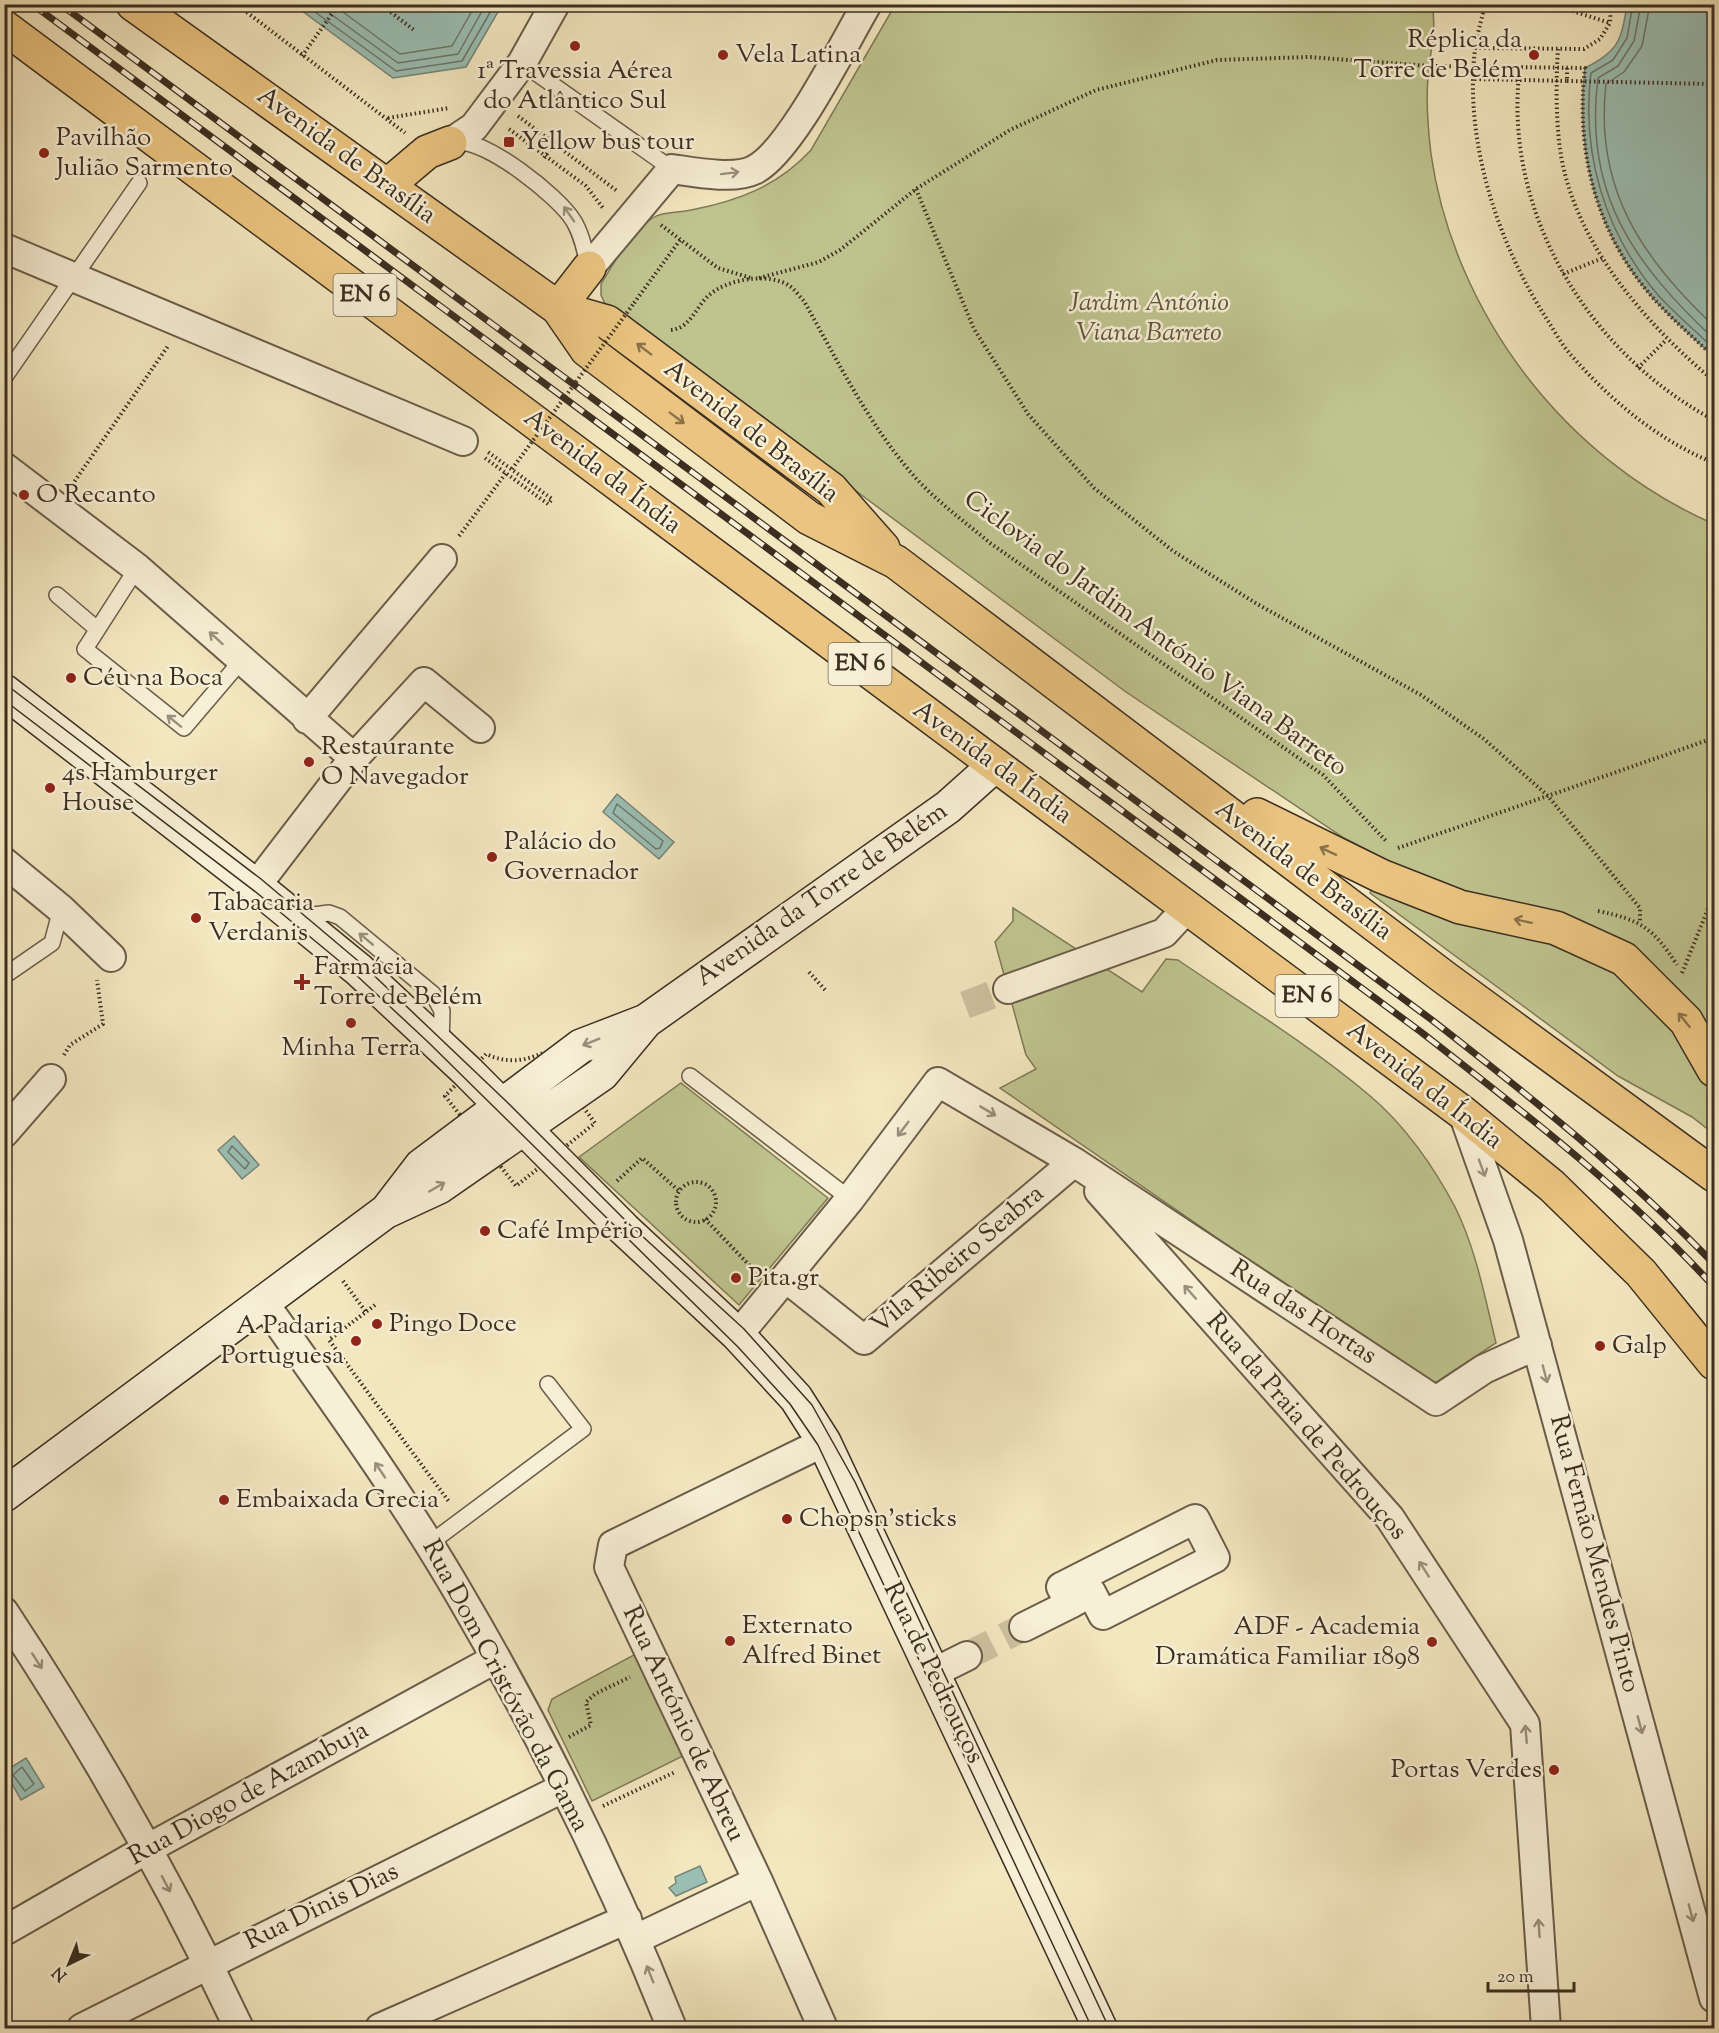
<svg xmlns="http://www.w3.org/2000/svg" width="1719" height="2033" font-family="'Sorts Mill Goudy',serif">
  <rect width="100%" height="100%" fill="#f3e7c0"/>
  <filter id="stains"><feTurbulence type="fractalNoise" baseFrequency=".00333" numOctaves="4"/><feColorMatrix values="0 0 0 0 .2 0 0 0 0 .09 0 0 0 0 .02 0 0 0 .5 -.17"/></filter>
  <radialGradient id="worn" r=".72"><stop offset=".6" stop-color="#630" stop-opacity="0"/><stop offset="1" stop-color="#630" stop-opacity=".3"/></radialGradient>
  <!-- green -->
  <path fill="#bfc48f" stroke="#7e7a58" stroke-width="1.5" d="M 895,5 L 1432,5 C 1437,29 1430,52 1428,77 C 1426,101 1428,129 1431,154 C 1454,314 1566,460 1714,524 L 1714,1134 L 1692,1117 L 1618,1076 L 1370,893 L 1383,858 L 1344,838 L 1126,692 L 605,304 L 601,295 L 601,284 C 614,263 630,233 651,219 C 662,211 678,213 691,210 C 738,201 778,186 811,150 Z
    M 1013,908 L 1142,992 L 1166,959 L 1178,960 C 1242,1004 1310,1045 1369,1095 C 1404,1124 1434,1167 1455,1207 C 1476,1249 1485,1298 1496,1343 L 1435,1383 L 1418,1377 L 1000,1088 L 1036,1069 L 1026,1055 L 995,942 L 1013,921 Z
    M 681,1083 L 828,1198 L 739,1305 L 579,1157 Z
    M 643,1650 L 687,1754 L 592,1801 L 548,1710 L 552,1699 Z"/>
  <!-- water -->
  <path fill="#9bbfb4" stroke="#758579" stroke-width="1.5" d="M 294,5 L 502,5 L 466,67 L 393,78 Z
    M 1627,5 L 1714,5 L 1714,357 C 1694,338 1673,320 1654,299 C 1597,235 1575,153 1585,68 C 1619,51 1621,41 1627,5 Z
    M 617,794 L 674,842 L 659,859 L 603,812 Z
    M 234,1136 L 259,1165 L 242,1179 L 218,1150 Z
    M 26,1758 L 44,1787 L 21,1800 L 5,1771 Z
    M 700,1866 L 707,1882 L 676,1896 L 669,1888 L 676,1883 L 675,1877 Z"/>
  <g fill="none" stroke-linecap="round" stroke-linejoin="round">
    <!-- shore -->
    <path stroke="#6c776a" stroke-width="1.5" d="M 304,4 L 396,71 L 462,61 L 495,4
      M 317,4 L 398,63 L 458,54 L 486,4
      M 332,4 L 400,54 L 452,46 L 476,4
      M 1633,4 L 1627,38 L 1613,60 L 1591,73 C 1581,154 1605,233 1658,295 C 1675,314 1696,331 1714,349
      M 1641,4 L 1634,41 L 1618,66 L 1598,78 C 1583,194 1634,264 1714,339
      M 1650,4 L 1642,46 L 1624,72 L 1606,84 C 1594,188 1642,259 1714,326
      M 617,804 L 663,841 L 660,848 L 656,849 L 613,813 Z
      M 232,1146 L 249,1163 L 245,1169 L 228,1152 Z
      M 22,1767 L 34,1784 L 25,1791 L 13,1775 Z"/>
    <!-- street-tunnel -->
    <path stroke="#cec2a0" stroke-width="28" stroke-dasharray="28 14" stroke-linecap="butt" d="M 965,1005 L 1008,989
      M 967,1656 L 1024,1627"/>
    <!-- lane casing -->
    <g stroke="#6a5d49" stroke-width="18">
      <path id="lane" d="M 522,63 L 672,169
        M 457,142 C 486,139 558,196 573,220 C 582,234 585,252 589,268
        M 4,378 L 139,183
        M 137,568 L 85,649 L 184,728 L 241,661
        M 57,595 L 97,629
        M 298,917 L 329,913 L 340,917 L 433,994 L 442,1011 L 441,1044
        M 4,976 L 52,943 L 61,909
        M 690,1076 L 850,1199
        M 429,1544 L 583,1429 L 548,1384"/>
    </g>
    <!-- street casing -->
    <g stroke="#6a5d49" stroke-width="32">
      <path id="street" d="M 450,143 L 474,127 L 522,63 L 555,4
        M 4,248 L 463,441
        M 589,268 L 672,169 C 693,172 734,180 754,170 C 790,153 844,43 867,4
        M 4,467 L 137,568 L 354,758
        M 307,719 L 442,559
        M 4,862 L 61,909 L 111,957
        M 256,886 L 354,758 L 424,682 L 480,728
        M 1008,989 L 1164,933 L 1187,908
        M 1463,1113 L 1508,1240 L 1714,1998
        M 4,1133 L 51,1079
        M 1099,1191 L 1390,1518 L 1525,1724 L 1546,2028
        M 786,1278 L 864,1340 L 1074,1162
        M 264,1303 C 332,1399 402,1495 461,1597 C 542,1735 613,1880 672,2028
        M 738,1335 L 850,1199 L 938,1082 L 1074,1162 L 1436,1401 L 1484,1369 L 1537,1345
        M 4,1612 C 92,1745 171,1884 239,2028
        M 1024,1627 L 1070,1604 L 1061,1587 L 1195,1519 L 1215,1558 L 1103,1615 L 1091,1592 L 1070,1604
        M 933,1673 L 967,1656
        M 4,1931 L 147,1849 L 495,1659
        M 636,1939 L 758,1881
        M 82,2028 L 563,1788
        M 380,2028 L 627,1919
        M 823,2028 L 758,1881 L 609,1567 L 613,1545 L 824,1442"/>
    </g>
    <!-- secondary casing -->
    <g stroke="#3c2f21" stroke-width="36">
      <path id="secondary" d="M 4,691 L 256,886 L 359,970 L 468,1072 L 624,1229 L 738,1335 L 796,1398 L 824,1442 L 1100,2028
        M 388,1209 L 421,1166 L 581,1046 L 646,1021 L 948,807 L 995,765
        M 4,1495 L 385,1212 L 439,1187 L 602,1074 L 646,1021"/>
    </g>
    <!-- primary casing -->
    <g stroke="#3c2f21" stroke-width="36">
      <path id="primary" d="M 133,4 L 558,308 L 587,350 L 809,518 L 896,562 L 1445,978 L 1714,1175
        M 4,27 L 1463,1113 L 1552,1186 L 1641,1273 L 1714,1363
        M 388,185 L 427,152 L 450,143
        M 558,308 L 607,322 L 831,489 L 883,548
        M 558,308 L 589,268
        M 1257,815 L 1381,876 L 1460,907 L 1556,928 L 1624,959 L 1686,1021 L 1714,1070"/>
    </g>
    <!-- path -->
    <path stroke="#3c2f21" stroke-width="4" stroke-dasharray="1.5 3" stroke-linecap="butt" d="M 236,4 L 405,133
      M 380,4 L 414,30
      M 1485,4 C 1482,19 1477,34 1475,49 C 1464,142 1498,244 1548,321 C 1555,332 1562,345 1571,355 C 1611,401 1658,440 1714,463
      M 1551,4 L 1610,23
      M 1475,48 L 1584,49 L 1600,39 L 1610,23 L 1611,4
      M 1558,49 C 1556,79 1556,111 1559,141 C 1569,237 1643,322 1714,381
      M 302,56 L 339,4
      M 1520,66 C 1501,211 1589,354 1714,420
      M 1475,79 L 1567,81 L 1567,67
      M 4,81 L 11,70
      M 518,116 L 617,191
      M 388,118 L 449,108
      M 509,129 L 586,186 L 603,208
      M 544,158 L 554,144
      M 916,189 L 974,329 L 1028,414 L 1094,488 L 1173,551 L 1257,604 L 1421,695 L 1484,739 L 1548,796 L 1640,908 L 1640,922
      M 661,225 L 718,268 L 751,278
      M 1563,274 L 1603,258
      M 759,278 L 819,262 L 840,250 L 916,189 L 1010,130 L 1096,90 L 1217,60 L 1309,57 L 1429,66 L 1585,68 C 1575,153 1597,235 1654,299 C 1673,320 1694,338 1714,357
      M 634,303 L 680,240
      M 671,330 C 690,328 695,309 707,297 C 725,279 770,271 791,287 C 796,291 800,297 804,301 C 837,360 869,425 914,476 C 936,501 964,521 990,543 L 1323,775 L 1387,842
      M 1638,368 L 1666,340
      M 485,458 L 548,504 L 552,499 L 488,452
      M 72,485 L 168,346
      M 459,536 L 506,473
      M 1398,848 L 1714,738
      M 1598,911 C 1641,920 1653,928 1677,965
      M 809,972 L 827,992
      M 1682,973 L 1714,894
      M 543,1053 L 595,1123 L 516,1186 L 445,1096 L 486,1054 C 506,1063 522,1062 543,1053 Z
      M 64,1055 L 70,1045 L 103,1024 L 97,980
      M 617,1181 L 642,1158 L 679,1191
      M676 1202a20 20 0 1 1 40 0a20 20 0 1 1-40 0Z
      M 705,1219 L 754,1270
      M 343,1281 L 366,1312
      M 375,1305 L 329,1340 L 450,1503
      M 569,1737 L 591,1725 L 586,1702 L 595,1694 L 630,1677
      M 603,1806 L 675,1772"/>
    <!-- lane -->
    <use href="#lane" stroke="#f7efd6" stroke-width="15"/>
    <!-- street -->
    <use href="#street" stroke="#f7efd6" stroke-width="28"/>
    <!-- secondary -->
    <use href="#secondary" stroke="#f7efd6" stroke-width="33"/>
    <!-- primary -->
    <use href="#primary" stroke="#eac480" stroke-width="33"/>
    <!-- tram -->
    <path stroke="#3c2f21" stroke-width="1.5" d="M 4,683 L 261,879 L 363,965 L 507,1102 L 629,1224 L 744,1329 L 812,1405 L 855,1482 L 1109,2028
      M 4,700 L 257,893 L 355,974 L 428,1042 L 738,1347 L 790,1404 L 818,1445 L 1092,2028"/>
    <!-- rail casing -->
    <g stroke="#3c2f21" stroke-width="7">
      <path id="rail" d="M 32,4 L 1421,1032 C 1523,1112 1627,1191 1714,1287
        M 60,4 L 1432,1020 C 1532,1098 1626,1173 1714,1264"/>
    </g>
    <!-- rail -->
    <use href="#rail" stroke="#f7efd6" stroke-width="4.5" stroke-dasharray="14" stroke-linecap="butt"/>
    <!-- path-bridge -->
    <path stroke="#3c2f21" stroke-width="4" stroke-dasharray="1.5 3" stroke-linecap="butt" d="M 1567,81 L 1714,84
      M 512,469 L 634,303"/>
  </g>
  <!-- one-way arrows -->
  <defs><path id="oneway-shaft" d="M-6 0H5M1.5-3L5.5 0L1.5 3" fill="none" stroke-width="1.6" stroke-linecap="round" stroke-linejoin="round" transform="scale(1.5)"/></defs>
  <g stroke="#9a8f7c">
    <use href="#oneway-shaft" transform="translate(730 173) rotate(-7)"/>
    <use href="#oneway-shaft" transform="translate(569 214) rotate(-125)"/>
    <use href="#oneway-shaft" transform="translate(216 638) rotate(-138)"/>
    <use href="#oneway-shaft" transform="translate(174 721) rotate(-141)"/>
    <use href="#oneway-shaft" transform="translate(366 939) rotate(-140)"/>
    <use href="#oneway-shaft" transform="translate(591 1042) rotate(158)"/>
    <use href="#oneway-shaft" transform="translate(988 1111) rotate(31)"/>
    <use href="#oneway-shaft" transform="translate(903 1129) rotate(127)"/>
    <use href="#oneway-shaft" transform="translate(1482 1168) rotate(70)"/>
    <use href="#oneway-shaft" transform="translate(437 1187) rotate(-30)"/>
    <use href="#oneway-shaft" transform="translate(1190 1292) rotate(-132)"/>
    <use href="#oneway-shaft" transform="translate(1545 1374) rotate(75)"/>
    <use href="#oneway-shaft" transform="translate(380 1470) rotate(-124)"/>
    <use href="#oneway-shaft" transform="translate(1424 1569) rotate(-123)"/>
    <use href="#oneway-shaft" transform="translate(37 1661) rotate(57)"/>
    <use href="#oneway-shaft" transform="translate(1640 1725) rotate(75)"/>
    <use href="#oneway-shaft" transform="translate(1526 1734) rotate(-95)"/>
    <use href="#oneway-shaft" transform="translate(166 1884) rotate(62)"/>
    <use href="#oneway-shaft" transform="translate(1691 1913) rotate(75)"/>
    <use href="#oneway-shaft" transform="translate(1539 1928) rotate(-94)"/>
    <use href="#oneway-shaft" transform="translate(650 1974) rotate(-112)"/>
  </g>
  <g stroke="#8a724c">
    <use href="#oneway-shaft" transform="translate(644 349) rotate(-143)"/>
    <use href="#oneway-shaft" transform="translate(677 418) rotate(37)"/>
    <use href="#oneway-shaft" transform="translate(1328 851) rotate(-155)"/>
    <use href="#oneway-shaft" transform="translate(1523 921) rotate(-168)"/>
    <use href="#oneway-shaft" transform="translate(1684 1020) rotate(-129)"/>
  </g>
  <!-- markers -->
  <g fill="#8f2418" stroke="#f7efd6" stroke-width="2">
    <circle cx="575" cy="46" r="6"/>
    <circle cx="723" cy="55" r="6"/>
    <circle cx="1534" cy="55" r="6"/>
    <rect x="503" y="136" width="12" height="12" rx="3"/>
    <circle cx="44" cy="153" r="6"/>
    <circle cx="24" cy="495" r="6"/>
    <circle cx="71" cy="678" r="6"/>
    <circle cx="309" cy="762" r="6"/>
    <circle cx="50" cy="788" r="6"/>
    <circle cx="492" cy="857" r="6"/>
    <circle cx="196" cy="918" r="6"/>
    <path d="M299 973h6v6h6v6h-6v6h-6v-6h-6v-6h6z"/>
    <circle cx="351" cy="1023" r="6"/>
    <circle cx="485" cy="1231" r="6"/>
    <circle cx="736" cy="1278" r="6"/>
    <circle cx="377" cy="1324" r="6"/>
    <circle cx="356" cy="1341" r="6"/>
    <circle cx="1600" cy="1346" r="6"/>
    <circle cx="224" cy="1500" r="6"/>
    <circle cx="787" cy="1519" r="6"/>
    <circle cx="730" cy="1641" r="6"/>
    <circle cx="1432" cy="1642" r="6"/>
    <circle cx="1554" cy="1770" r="6"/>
  </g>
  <g text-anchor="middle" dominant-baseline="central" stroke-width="5" stroke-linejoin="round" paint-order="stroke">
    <!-- shield labels -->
    <g fill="#f7efd6" stroke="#746957" stroke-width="1.5">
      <rect x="333.5" y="274" width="63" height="42" rx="4.5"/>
      <rect x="828.5" y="643" width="63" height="42" rx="4.5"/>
      <rect x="1275.5" y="975" width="63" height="42" rx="4.5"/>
    </g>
    <g font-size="24" font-weight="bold" fill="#3c2f21">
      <text x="365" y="295">EN 6</text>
      <text x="860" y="664">EN 6</text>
      <text x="1307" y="996">EN 6</text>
    </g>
    <!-- poi labels -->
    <g font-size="26" fill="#3c2f21" stroke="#f7efd6" text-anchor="start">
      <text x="1522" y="40" text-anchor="end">Réplica da<tspan x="1522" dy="30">Torre de Belém</tspan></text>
      <text x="735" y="55">Vela Latina</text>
      <text x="575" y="71" text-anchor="middle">1ª Travessia Aérea<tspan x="575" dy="30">do Atlântico Sul</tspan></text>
      <text x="56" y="138">Pavilhão<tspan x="56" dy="30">Julião Sarmento</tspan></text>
      <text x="521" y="142">Yellow bus tour</text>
      <text x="36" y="495">O Recanto</text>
      <text x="83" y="678">Céu na Boca</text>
      <text x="321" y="747">Restaurante<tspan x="321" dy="30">O Navegador</tspan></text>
      <text x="62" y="773">4s Hamburger<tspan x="62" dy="30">House</tspan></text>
      <text x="504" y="842">Palácio do<tspan x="504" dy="30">Governador</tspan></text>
      <text x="208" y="903">Tabacaria<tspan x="208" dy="30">Verdanis</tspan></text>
      <text x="314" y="967">Farmácia<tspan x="314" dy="30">Torre de Belém</tspan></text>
      <text x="351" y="1048" text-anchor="middle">Minha Terra</text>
      <text x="497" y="1231">Café Império</text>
      <text x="748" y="1278">Pita.gr</text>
      <text x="389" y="1324">Pingo Doce</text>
      <text x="344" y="1326" text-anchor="end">A Padaria<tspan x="344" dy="30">Portuguesa</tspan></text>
      <text x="1612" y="1346">Galp</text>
      <text x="236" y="1500">Embaixada Grecia</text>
      <text x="799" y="1519">Chopsn'sticks</text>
      <text x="742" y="1626">Externato<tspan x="742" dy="30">Alfred Binet</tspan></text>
      <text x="1420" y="1627" text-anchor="end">ADF - Academia<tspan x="1420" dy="30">Dramática Familiar 1898</tspan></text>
      <text x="1542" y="1770" text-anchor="end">Portas Verdes</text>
    </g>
    <!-- street labels -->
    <g font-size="26" fill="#3c2f21" stroke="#f7efd6">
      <text transform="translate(346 156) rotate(36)">Avenida de Brasília</text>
      <text transform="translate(751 432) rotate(38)">Avenida de Brasília</text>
      <text transform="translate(602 472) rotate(37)">Avenida da Índia</text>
      <text transform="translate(1155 634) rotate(36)">Ciclovia do Jardim António Viana Barreto</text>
      <text transform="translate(992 763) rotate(36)">Avenida da Índia</text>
      <text transform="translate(1303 871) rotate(37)">Avenida de Brasília</text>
      <text transform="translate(822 895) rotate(-35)">Avenida da Torre de Belém</text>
      <text transform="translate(1424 1086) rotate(38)">Avenida da Índia</text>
      <text transform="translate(958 1260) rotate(-40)">Vila Ribeiro Seabra</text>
      <text transform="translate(1303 1313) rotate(33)">Rua das Hortas</text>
      <text transform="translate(1306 1427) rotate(49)">Rua da Praia de Pedrouços</text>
      <text transform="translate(1594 1554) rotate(75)">Rua Fernão Mendes Pinto</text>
      <text transform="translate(933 1673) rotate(64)">Rua de Pedrouços</text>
      <text transform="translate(505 1686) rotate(62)">Rua Dom Cristóvão da Gama</text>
      <text transform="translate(683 1724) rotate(65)">Rua António de Abreu</text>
      <text transform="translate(249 1794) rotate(-29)">Rua Diogo de Azambuja</text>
      <text transform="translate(322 1907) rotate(-26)">Rua Dinis Dias</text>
    </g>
    <!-- park labels -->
    <g font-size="26" font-style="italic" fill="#5d543c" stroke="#f7efd6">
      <text x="1149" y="303">Jardim António<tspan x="1149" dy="30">Viana Barreto</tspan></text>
    </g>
  </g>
  <!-- margin -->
  <rect width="1719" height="2033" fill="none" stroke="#f3e7c0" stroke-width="24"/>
  <rect x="6" y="6" width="1707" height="2021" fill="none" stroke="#3c2f21" stroke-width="3"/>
  <rect x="12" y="12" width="1695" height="2009" fill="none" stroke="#3c2f21" stroke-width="1.5"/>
  <!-- north arrow -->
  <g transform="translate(69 1964) rotate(223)" stroke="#f7efd6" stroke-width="4.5" paint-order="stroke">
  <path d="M0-4.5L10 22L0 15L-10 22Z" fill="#3c2f21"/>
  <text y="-9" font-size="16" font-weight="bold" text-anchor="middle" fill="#3c2f21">N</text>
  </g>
  <!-- scale -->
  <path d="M1488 1982v9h86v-9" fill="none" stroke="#3c2f21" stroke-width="3"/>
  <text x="1497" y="1982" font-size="18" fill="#3c2f21" stroke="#f7efd6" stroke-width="4.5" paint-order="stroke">20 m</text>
  <rect width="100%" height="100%" filter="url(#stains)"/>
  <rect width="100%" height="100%" fill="url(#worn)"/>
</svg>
